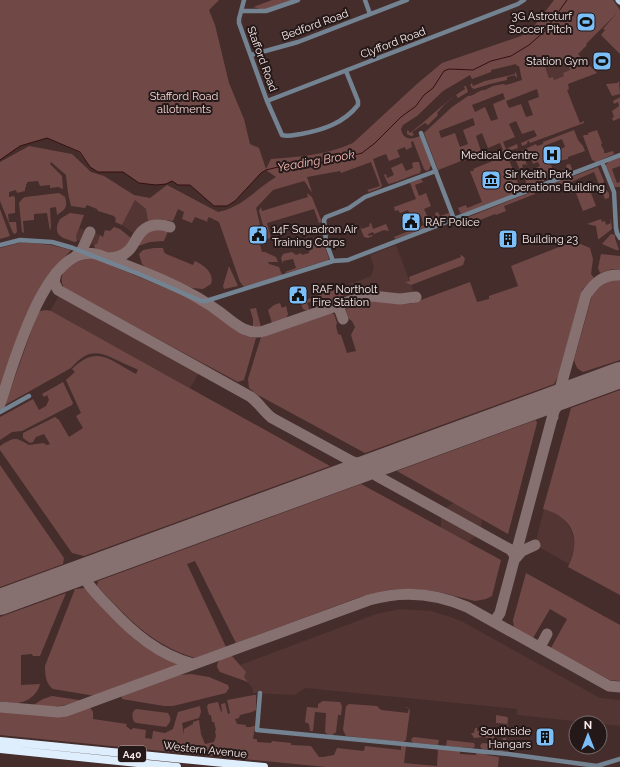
<svg xmlns="http://www.w3.org/2000/svg" width="620" height="767" font-family="Raleway,sans-serif">
  <rect width="100%" height="100%" fill="#452d2c"/>
  <!-- built -->
  <path fill="#533533" d="M 569,51 L 570,70 L 564,76 L 554,80 L 550,78 L 545,66 Z
    M 135,200 L 146,209 L 148,227 L 144,229 L 138,237 L 122,225 Z
    M 79,228 L 100,235 L 97,244 L 94,245 L 77,240 L 76,236 Z
    M 396,245 L 417,301 L 410,304 L 398,304 L 373,301 L 361,302 L 349,306 L 342,287 L 371,276 L 374,267 L 370,255 Z
    M 64,287 L 204,364 L 190,388 L 50,311 Z
    M 454,503 L 482,519 L 481,529 L 478,535 L 468,542 L 441,528 L 441,518 L 444,511 L 448,506 Z
    M 544,509 L 559,514 L 565,520 L 571,530 L 575,543 L 574,550 L 569,564 L 535,545 Z
    M 400,609 L 431,611 L 448,616 L 463,622 L 600,698 L 620,700 L 620,726 L 517,715 L 517,709 L 305,688 L 295,695 L 253,693 L 253,689 L 244,677 L 240,665 L 376,614 Z"/>
  <!-- green -->
  <path fill="#704947" fill-rule="evenodd" d="M 0,0 L 219,0 L 209,10 L 215,25 L 229,83 L 244,119 L 250,144 L 259,148 L 266,169 L 271,159 C 299,157 327,155 353,143 L 418,83 L 442,63 L 521,36 L 531,30 L 554,0 L 613,0 L 620,10 L 620,54 L 601,35 L 605,30 L 603,29 L 617,13 L 586,44 L 587,45 L 578,54 L 597,73 L 568,84 L 569,89 L 567,90 L 580,123 L 584,121 L 584,123 L 530,143 L 529,141 L 527,142 L 527,144 L 522,146 L 521,143 L 537,136 L 534,130 L 522,134 L 516,121 L 509,124 L 515,137 L 503,142 L 506,149 L 517,144 L 518,148 L 508,151 L 508,150 L 501,152 L 501,154 L 489,159 L 488,156 L 503,150 L 500,143 L 488,148 L 482,133 L 476,136 L 481,151 L 470,155 L 470,156 L 464,159 L 465,161 L 461,161 L 438,170 L 424,133 L 425,132 L 452,107 L 468,96 C 475,96 479,89 485,90 L 493,86 L 503,84 L 506,85 L 522,80 L 519,66 L 517,66 L 516,64 L 491,70 L 491,72 L 472,79 L 470,75 L 443,91 L 417,116 L 403,125 L 401,129 C 403,140 411,140 420,136 L 431,165 L 429,170 L 426,171 L 424,169 L 413,141 L 411,142 L 412,147 L 406,150 L 405,147 L 397,150 L 400,157 L 389,161 L 386,154 L 373,159 L 382,186 L 380,188 L 369,192 L 367,190 L 380,186 L 371,162 L 341,173 L 340,171 L 307,177 L 312,192 C 308,189 307,183 304,181 L 273,190 L 256,208 L 260,225 L 253,228 L 257,241 L 263,240 L 260,230 L 262,230 L 265,240 L 262,241 L 263,244 L 260,245 L 262,252 L 265,252 L 276,257 L 278,262 L 268,262 L 269,264 L 279,267 L 282,275 L 244,287 L 240,282 L 219,222 L 209,217 L 207,220 L 208,222 L 195,217 L 192,223 L 182,219 L 184,212 L 178,209 L 173,221 L 158,219 L 148,222 L 146,209 L 135,200 L 122,225 L 115,222 L 116,219 L 114,216 L 98,211 L 97,209 L 87,205 L 85,208 L 71,206 C 68,196 67,185 66,175 L 51,162 L 50,164 L 62,176 L 63,189 L 58,187 L 50,188 L 50,185 L 40,186 L 38,181 L 27,182 L 27,184 L 26,184 L 26,187 L 25,188 L 25,191 L 17,193 L 16,190 L 9,192 L 9,197 L 14,196 L 15,198 L 15,213 L 8,214 L 9,222 L 16,222 L 17,232 L 15,234 L 13,233 L 0,201 L 0,162 L 29,146 L 72,154 L 91,172 L 104,176 L 134,195 L 150,198 L 167,185 L 218,212 C 245,206 254,190 276,177 L 266,170 L 261,173 L 235,201 L 227,206 L 214,206 L 190,185 L 178,185 L 172,181 L 166,184 L 156,185 L 139,183 L 123,172 L 98,172 L 90,167 L 79,152 L 47,138 L 20,146 L 0,160 ZM 567,62 L 570,70 L 563,73 L 564,76 L 554,80 L 553,77 L 549,78 L 545,66 L 553,63 L 554,67 ZM 537,89 L 539,97 L 528,101 L 533,115 L 526,117 L 521,104 L 509,108 L 506,101 ZM 503,93 L 505,99 L 493,104 L 498,119 L 491,121 L 485,107 L 475,112 L 472,105 ZM 473,118 L 475,125 L 463,130 L 468,144 L 460,147 L 455,133 L 441,138 L 439,131 Z
    M 272,0 L 293,0 L 264,10 L 253,7 Z
    M 515,71 L 517,76 L 516,78 L 515,75 L 507,77 L 507,80 L 490,84 L 474,89 L 472,88 L 470,85 L 472,83 L 473,86 L 485,81 L 515,74 Z
    M 619,81 L 620,94 L 612,96 L 606,84 L 617,83 Z
    M 464,86 L 466,86 L 468,92 L 458,98 L 456,95 L 445,104 L 437,113 L 438,115 L 428,125 L 425,123 L 412,132 L 414,135 L 411,136 L 407,134 L 407,131 L 408,130 L 410,133 C 429,119 445,101 465,89 Z
    M 620,97 L 620,118 L 613,121 L 612,118 L 614,117 L 612,111 L 619,106 L 618,102 L 614,104 L 613,101 Z
    M 574,130 L 578,140 L 583,146 L 585,151 L 568,157 L 568,159 L 559,161 L 555,151 L 565,147 L 562,139 L 544,146 L 554,173 L 567,168 L 566,165 L 570,164 L 572,169 L 571,171 L 547,179 L 542,169 L 536,168 L 540,166 L 538,162 L 533,164 L 531,157 L 528,158 L 528,156 L 525,159 L 527,166 L 525,164 L 522,165 L 524,172 L 523,173 L 521,170 L 520,170 L 513,154 L 510,154 L 521,151 L 521,152 L 523,150 L 536,144 L 537,146 L 543,144 L 543,142 Z
    M 597,130 L 602,143 L 601,145 L 604,150 L 604,153 L 606,153 L 613,151 L 614,154 L 596,162 L 592,160 L 583,136 L 584,135 L 588,135 L 588,133 Z
    M 620,156 L 620,166 L 612,169 L 617,183 L 620,182 L 620,187 L 615,187 L 613,185 L 605,166 L 610,160 Z
    M 508,157 L 519,186 L 521,186 L 518,192 L 461,214 L 458,208 L 466,205 L 467,208 L 482,202 L 470,171 L 474,171 L 473,169 L 500,158 L 501,160 Z
    M 415,162 L 419,162 L 421,170 L 420,173 C 410,176 400,181 389,184 L 387,182 L 384,175 L 386,174 L 387,178 L 394,175 L 391,168 L 402,163 L 406,171 L 413,168 L 412,163 Z
    M 598,167 L 604,181 L 603,184 L 606,190 L 609,193 L 609,198 L 605,199 L 594,172 L 571,182 L 570,181 L 548,189 L 547,186 Z
    M 537,169 L 540,171 L 544,180 L 543,183 L 532,187 L 527,186 C 523,174 526,172 537,169 Z
    M 421,179 L 423,182 L 415,185 L 419,196 L 426,193 L 431,206 L 424,209 L 428,218 L 436,216 L 435,213 L 438,212 L 440,216 L 449,213 L 451,216 L 448,220 L 438,223 L 436,220 L 427,224 L 428,227 L 395,239 L 394,237 L 424,225 L 420,214 L 411,217 L 408,210 L 400,213 L 398,210 L 395,211 L 394,207 L 416,199 L 410,183 Z
    M 572,183 L 573,183 L 577,193 L 589,188 L 596,206 L 583,211 Z
    M 534,191 L 535,194 L 504,206 L 506,211 L 496,215 L 495,214 L 460,228 L 458,224 L 457,227 L 456,222 Z
    M 59,193 L 65,197 C 68,208 65,209 57,215 L 56,207 L 50,208 L 51,227 L 50,231 L 47,213 L 34,214 L 34,220 L 23,221 L 24,233 L 22,232 L 19,203 L 22,199 L 25,197 Z
    M 307,193 L 312,197 L 322,222 L 319,223 L 314,209 L 267,223 L 271,238 L 267,239 L 259,211 L 261,207 L 262,211 L 308,197 Z
    M 0,209 L 10,236 L 0,239 Z
    M 70,213 L 84,215 L 76,236 L 77,241 L 75,242 C 63,238 51,236 60,219 Z
    M 601,219 L 602,222 L 605,221 L 606,225 L 611,223 L 610,219 L 611,220 L 612,229 L 599,239 L 598,239 L 596,226 L 587,224 Z
    M 371,223 L 373,229 L 386,224 L 389,231 L 384,230 L 374,234 L 373,232 L 368,234 L 369,236 L 372,235 L 373,236 L 368,238 L 364,237 L 360,227 L 362,229 L 370,226 L 369,224 Z
    M 114,227 L 120,229 L 131,238 C 130,248 120,254 110,254 C 105,253 99,250 95,248 L 94,245 L 97,244 L 100,235 L 103,237 L 105,230 L 110,231 Z
    M 166,228 L 169,229 L 164,241 L 150,242 L 138,246 C 143,233 152,228 166,228 Z
    M 611,234 L 615,235 L 615,238 L 619,250 L 616,250 L 602,244 Z
    M 23,242 L 51,245 L 71,250 L 47,277 L 26,315 L 0,390 L 0,248 Z
    M 321,243 L 324,244 L 329,258 L 328,260 L 286,273 L 285,272 L 296,268 L 293,259 L 283,261 L 283,264 L 281,258 L 283,254 L 292,252 L 296,255 L 301,253 L 302,255 L 309,253 L 309,251 L 313,249 L 313,245 Z
    M 569,243 L 578,243 L 590,248 L 593,259 L 591,274 L 594,278 L 582,290 L 559,375 L 554,384 L 365,453 L 258,395 L 249,388 L 248,379 L 261,337 L 330,313 L 334,314 L 337,323 L 336,326 L 338,334 L 341,335 L 347,353 L 356,351 L 351,335 L 355,327 L 352,321 L 349,319 L 346,310 L 349,306 L 361,302 L 373,301 L 410,304 L 470,282 L 477,302 L 489,299 L 489,296 L 518,286 L 511,266 Z
    M 154,248 L 163,248 L 164,252 L 166,254 L 193,265 L 195,261 C 204,265 215,274 211,284 L 203,289 L 192,288 L 148,270 L 142,264 L 139,254 L 143,250 Z
    M 601,254 L 620,256 L 620,269 L 612,269 L 600,273 L 598,268 Z
    M 460,255 L 463,256 L 465,259 L 463,265 L 411,285 L 405,282 L 410,281 L 409,277 L 461,257 Z
    M 93,258 L 188,297 L 246,336 L 256,338 L 244,380 L 238,382 L 65,289 C 52,271 79,259 93,258 Z
    M 229,266 L 238,286 L 224,289 L 223,286 Z
    M 609,280 L 620,280 L 620,360 L 583,372 C 577,369 576,366 574,360 L 593,292 Z
    M 342,287 L 344,294 L 342,299 L 326,304 L 321,303 L 317,296 L 314,298 L 314,300 L 307,303 L 309,308 L 308,311 L 303,309 L 300,302 Z
    M 280,303 L 282,308 L 286,306 L 288,314 L 286,319 L 272,323 L 268,310 L 274,305 Z
    M 256,308 L 261,327 L 253,328 L 253,319 L 250,309 Z
    M 46,310 L 51,311 L 330,466 L 84,556 L 72,553 L 0,450 L 0,446 C 15,437 14,437 29,445 L 43,443 L 47,445 L 50,444 L 44,434 L 36,437 L 33,442 L 30,443 L 23,438 L 23,433 L 55,417 L 59,420 L 69,437 L 83,428 L 76,416 L 81,413 L 66,380 L 75,372 L 72,369 C 98,343 112,362 136,374 L 138,370 C 133,367 129,366 125,364 C 101,352 90,346 71,368 L 5,405 L 37,315 L 40,311 Z
    M 63,382 L 73,403 L 72,405 L 22,431 L 12,432 L 0,440 L 0,417 L 33,399 L 39,410 L 46,406 L 49,400 L 47,395 L 44,397 L 42,394 Z
    M 620,390 L 620,595 L 568,567 C 582,539 573,517 543,509 L 571,408 Z
    M 536,420 L 537,423 L 508,534 L 397,471 Z
    M 0,465 L 64,558 L 63,564 L 0,587 Z
    M 361,484 L 501,560 L 492,596 L 486,599 L 475,601 L 439,592 L 418,589 L 388,590 L 360,597 L 236,643 L 195,561 L 187,564 L 226,647 L 195,658 C 150,644 128,618 97,586 L 98,581 Z
    M 526,573 L 620,625 L 620,681 L 610,680 L 551,648 L 567,619 L 550,609 L 533,638 L 514,627 L 513,620 Z
    M 86,588 L 132,637 C 146,649 162,657 179,665 L 95,696 L 53,689 C 46,684 45,675 45,666 L 75,589 Z
    M 66,593 L 40,656 L 33,656 L 32,654 L 21,655 L 21,685 L 40,684 C 38,694 27,703 16,703 C 11,703 5,702 0,701 L 0,617 Z
    M 231,655 L 246,672 L 244,677 L 248,682 L 220,672 L 217,667 C 217,659 224,657 231,655 Z
    M 191,674 L 209,677 L 228,685 L 229,688 L 226,693 L 173,706 L 164,706 L 122,699 L 122,695 L 179,675 Z
    M 254,695 L 256,695 L 256,710 L 252,712 L 240,715 L 239,718 L 235,719 L 237,724 L 246,725 L 246,727 L 252,727 L 252,726 L 255,726 L 253,739 L 257,739 L 257,742 L 271,743 L 272,741 L 291,743 L 291,745 L 311,746 L 319,757 L 323,757 L 334,755 L 337,748 L 364,751 L 365,746 L 401,750 L 401,745 L 406,746 L 404,763 L 437,766 L 438,749 L 460,751 L 460,754 L 476,755 L 476,752 L 486,753 L 487,755 L 499,757 L 498,767 L 326,767 L 0,735 L 0,710 L 63,716 L 90,707 L 93,712 L 93,719 L 127,724 L 126,726 L 131,730 L 133,728 L 146,730 L 145,738 L 152,739 L 153,731 L 165,733 L 173,729 L 178,712 L 200,706 L 201,712 L 199,718 L 182,723 L 184,735 L 184,729 L 193,724 L 193,722 L 199,720 L 201,734 L 205,744 L 214,742 L 216,736 L 215,731 L 216,730 L 214,722 L 212,722 L 211,715 L 209,715 L 207,707 L 208,704 L 218,702 L 221,712 L 222,711 L 221,704 L 225,703 L 228,714 L 230,713 L 227,700 Z
    M 52,696 L 79,700 L 80,701 C 63,707 52,707 34,705 L 35,704 L 43,699 Z
    M 323,701 L 340,702 L 342,706 L 341,715 L 338,715 L 336,732 C 333,736 328,736 325,732 L 326,713 L 315,712 L 313,731 L 310,731 L 309,724 L 305,722 L 307,707 L 318,708 L 318,704 Z
    M 349,704 L 377,706 L 381,710 L 408,713 L 409,708 L 405,707 L 408,707 L 410,710 L 406,740 L 403,742 L 346,736 L 343,730 L 346,706 Z
    M 136,709 L 168,713 C 172,719 171,722 166,727 L 137,723 L 134,722 C 132,717 131,712 136,709 Z
    M 496,715 L 507,717 L 508,718 L 506,741 L 503,740 L 503,738 L 506,738 L 508,724 L 496,723 Z
    M 475,728 L 477,728 L 477,731 L 487,733 L 487,735 L 494,735 L 494,739 L 483,737 L 474,738 L 471,733 L 474,733 Z
    M 414,737 L 439,740 L 438,745 L 414,743 L 411,741 L 412,738 Z
    M 447,740 L 474,743 L 475,746 L 473,748 L 446,746 Z
    M 482,743 L 504,745 L 505,748 L 503,751 L 482,749 L 480,746 Z"/>
  <g fill="none" stroke-linecap="round" stroke-linejoin="round">
    <!-- stream -->
    <path stroke="#350f0f" stroke-width="1" d="M 0,160 L 20,146 L 47,138 L 80,152 L 90,167 L 98,172 L 123,172 L 139,183 L 156,185 L 166,184 L 172,181 L 178,185 L 190,185 L 214,206 L 227,206 L 235,201 L 261,173 L 266,170 L 286,165 L 303,165 L 332,161 L 362,153 L 375,143 L 401,117 L 416,106 L 424,95 L 433,88 L 444,71 L 449,69 L 473,70 L 491,61 L 511,56 L 529,45 L 545,31 L 567,0"/>
    <!-- taxiway -->
    <path stroke="#867070" stroke-width="11" d="M 75,257 L 82,250 L 90,232
      M 108,258 C 115,258 122,257 128,251 C 133,247 135,240 139,235 C 146,224 159,223 170,227
      M 56,273 L 54,282 L 58,290 L 251,397 C 259,403 264,412 272,418 L 353,462 C 365,466 375,465 387,461
      M 338,305 L 343,319
      M 550,401 L 556,397 L 559,393 L 586,295 C 595,282 604,274 620,275
      M 0,404 C 12,370 46,237 99,255 C 141,271 185,286 221,313 C 234,323 247,336 264,331 L 362,297 L 372,296 L 400,299 L 416,297
      M 532,408 C 542,404 550,405 553,417
      M 380,463 L 375,468 L 375,473 L 377,476 L 511,550 L 515,556 L 514,561
      M 352,474 L 362,471 L 371,473
      M 515,559 L 522,551 L 535,545
      M 94,567 C 88,572 86,575 87,582 C 94,592 102,600 110,608 C 133,633 159,655 193,664
      M 494,622 L 500,613 L 554,411 C 561,399 570,394 583,389
      M 540,647 L 547,634
      M 0,707 L 58,712 L 66,711 L 369,600 C 403,590 435,593 467,607 L 609,686 L 620,687"/>
    <!-- runway -->
    <path stroke="#867070" stroke-width="26" d="M 0,602 L 620,375"/>
    <!-- street -->
    <path stroke="#748391" stroke-width="4.5" d="M 244,0 L 239,19 L 239,23 L 267,101 L 282,135 C 288,137 294,135 301,134 C 323,130 344,123 358,105 L 358,101 L 346,71
      M 365,0 L 370,14
      M 241,11 L 266,11 L 298,0
      M 251,55 L 298,42 L 407,0
      M 267,101 L 518,4 L 524,0
      M 421,133 L 454,219
      M 602,162 L 614,192 L 616,228 L 617,233 L 620,238
      M 0,245 L 20,240 L 52,242 L 73,248 L 139,274 L 201,301 L 206,301 L 333,261 L 348,260 L 620,155
      M 333,261 L 326,242 L 324,220 L 326,217 L 349,208 L 365,197 L 436,171
      M 0,412 L 29,396
      M 260,693 L 257,730 L 508,754 L 597,766 L 620,759"/>
    <!-- primary -->
    <path stroke="#b2d2ee" stroke-width="7" d="M 619,0 L 620,1"/>
    <!-- highway -->
    <path stroke="#dfeefc" stroke-width="8" d="M 0,741 L 264,767
      M 0,749 L 177,767"/>
  </g>
  <!-- icons -->
  <defs>
    <g id="stadium-square" transform="scale(1)"><rect x="-9" y="-9" width="18" height="18" rx="4" fill="#7bbef8" stroke="#241918"/><path d="M0-5a6.5 5 0 1 0 0 10a6.5 5 0 1 0 0-10ZM-3.5-1.8h7v3.6h-7Z" fill="#111"/></g>
    <g id="hospital-square" transform="scale(1)"><rect x="-9" y="-9" width="18" height="18" rx="4" fill="#7bbef8" stroke="#241918"/><path d="M-5-5h3v3.5h4V-5h3V5h-3V1.5h-4V5h-3Z" fill="#111"/></g>
    <g id="museum-square" transform="scale(1)"><rect x="-9" y="-9" width="18" height="18" rx="4" fill="#7bbef8" stroke="#241918"/><path d="M0-6L6-3V-2H-6V-3ZM-5-1h2V3h-2ZM-1-1h2V3h-2ZM3-1h2V3H3ZM-6 4H6V6H-6Z" fill="#111"/></g>
    <g id="civic-square" transform="scale(1)"><rect x="-9" y="-9" width="18" height="18" rx="4" fill="#7bbef8" stroke="#241918"/><path d="M-.6-6.5H3V-4.5H.6V-3L4-1V1h2V6H-6V1h2V-1L-.6-3ZM-1.2 2.5V6h2.4V2.5Z" fill="#111"/></g>
    <g id="building-square" transform="scale(1)"><rect x="-9" y="-9" width="18" height="18" rx="4" fill="#7bbef8" stroke="#241918"/><path d="M-4-6H4V6H1V3H-1V6H-4ZM-2.5-4.3h1.7v1.8h-1.7ZM.8-4.3h1.7v1.8H.8ZM-2.5-1h1.7V.8h-1.7ZM.8-1h1.7V.8H.8Z" fill="#111"/></g>
  </defs>
  <g fill-rule="evenodd">
    <use href="#stadium-square" x="586" y="22"/>
    <use href="#stadium-square" x="602" y="61"/>
    <use href="#hospital-square" x="552" y="155"/>
    <use href="#museum-square" x="491" y="180"/>
    <use href="#civic-square" x="411" y="222"/>
    <use href="#civic-square" x="258" y="235"/>
    <use href="#building-square" x="508" y="239"/>
    <use href="#civic-square" x="298" y="295"/>
    <use href="#building-square" x="545" y="737"/>
  </g>
  <g text-anchor="middle" dominant-baseline="central" stroke-width="4" stroke-linejoin="round" paint-order="stroke">
    <!-- shield labels -->
    <rect fill="#241918" stroke="#baacab" stroke-width="1" x="118" y="746" width="28" height="16" rx="3"/>
    <g font-size="10" font-weight="bold" fill="#fbebea">
      <text x="132" y="754">A40</text>
    </g>
    <!-- poi labels -->
    <g font-size="11" fill="#fbebea" stroke="#241918" text-anchor="start">
      <text x="572" y="16" text-anchor="end">3G Astroturf<tspan x="572" dy="13">Soccer Pitch</tspan></text>
      <text x="588" y="61" text-anchor="end">Station Gym</text>
      <text x="538" y="155" text-anchor="end">Medical Centre</text>
      <text x="505" y="174">Sir Keith Park<tspan x="505" dy="13">Operations Building</tspan></text>
      <text x="425" y="222">RAF Police</text>
      <text x="272" y="229">14F Squadron Air<tspan x="272" dy="13">Training Corps</tspan></text>
      <text x="522" y="239">Building 23</text>
      <text x="312" y="289">RAF Northolt<tspan x="312" dy="13">Fire Station</tspan></text>
      <text x="531" y="731" text-anchor="end">Southside<tspan x="531" dy="13">Hangars</tspan></text>
    </g>
    <!-- street labels -->
    <g font-size="11" fill="#fbebea" stroke="#241918">
      <text transform="translate(315 25) rotate(-20)">Bedford Road</text>
      <text transform="translate(393 43) rotate(-21)">Clyfford Road</text>
      <text transform="translate(262 59) rotate(70)">Stafford Road</text>
      <text transform="translate(205 750) rotate(6)">Western Avenue</text>
    </g>
    <!-- park labels -->
    <g font-size="11" fill="#f9d8d6" stroke="#241918">
      <text x="184" y="96">Stafford Road<tspan x="184" dy="13">allotments</tspan></text>
    </g>
    <!-- water labels -->
    <g font-size="12" font-style="italic" fill="#fabbb7" stroke="#241918">
      <text transform="translate(316 161) rotate(-10)">Yeading Brook</text>
    </g>
  </g>
  <!-- north arrow -->
  <g transform="translate(588 735)"><circle r="19" fill="#241918" stroke="#7a6d6c"/>
  <path d="M0-3L7 15L0 10L-7 15Z" fill="#7bbef8"/>
  <text y="-6" font-size="11" font-weight="bold" text-anchor="middle" fill="#fbebea">N</text>
  </g>
</svg>
